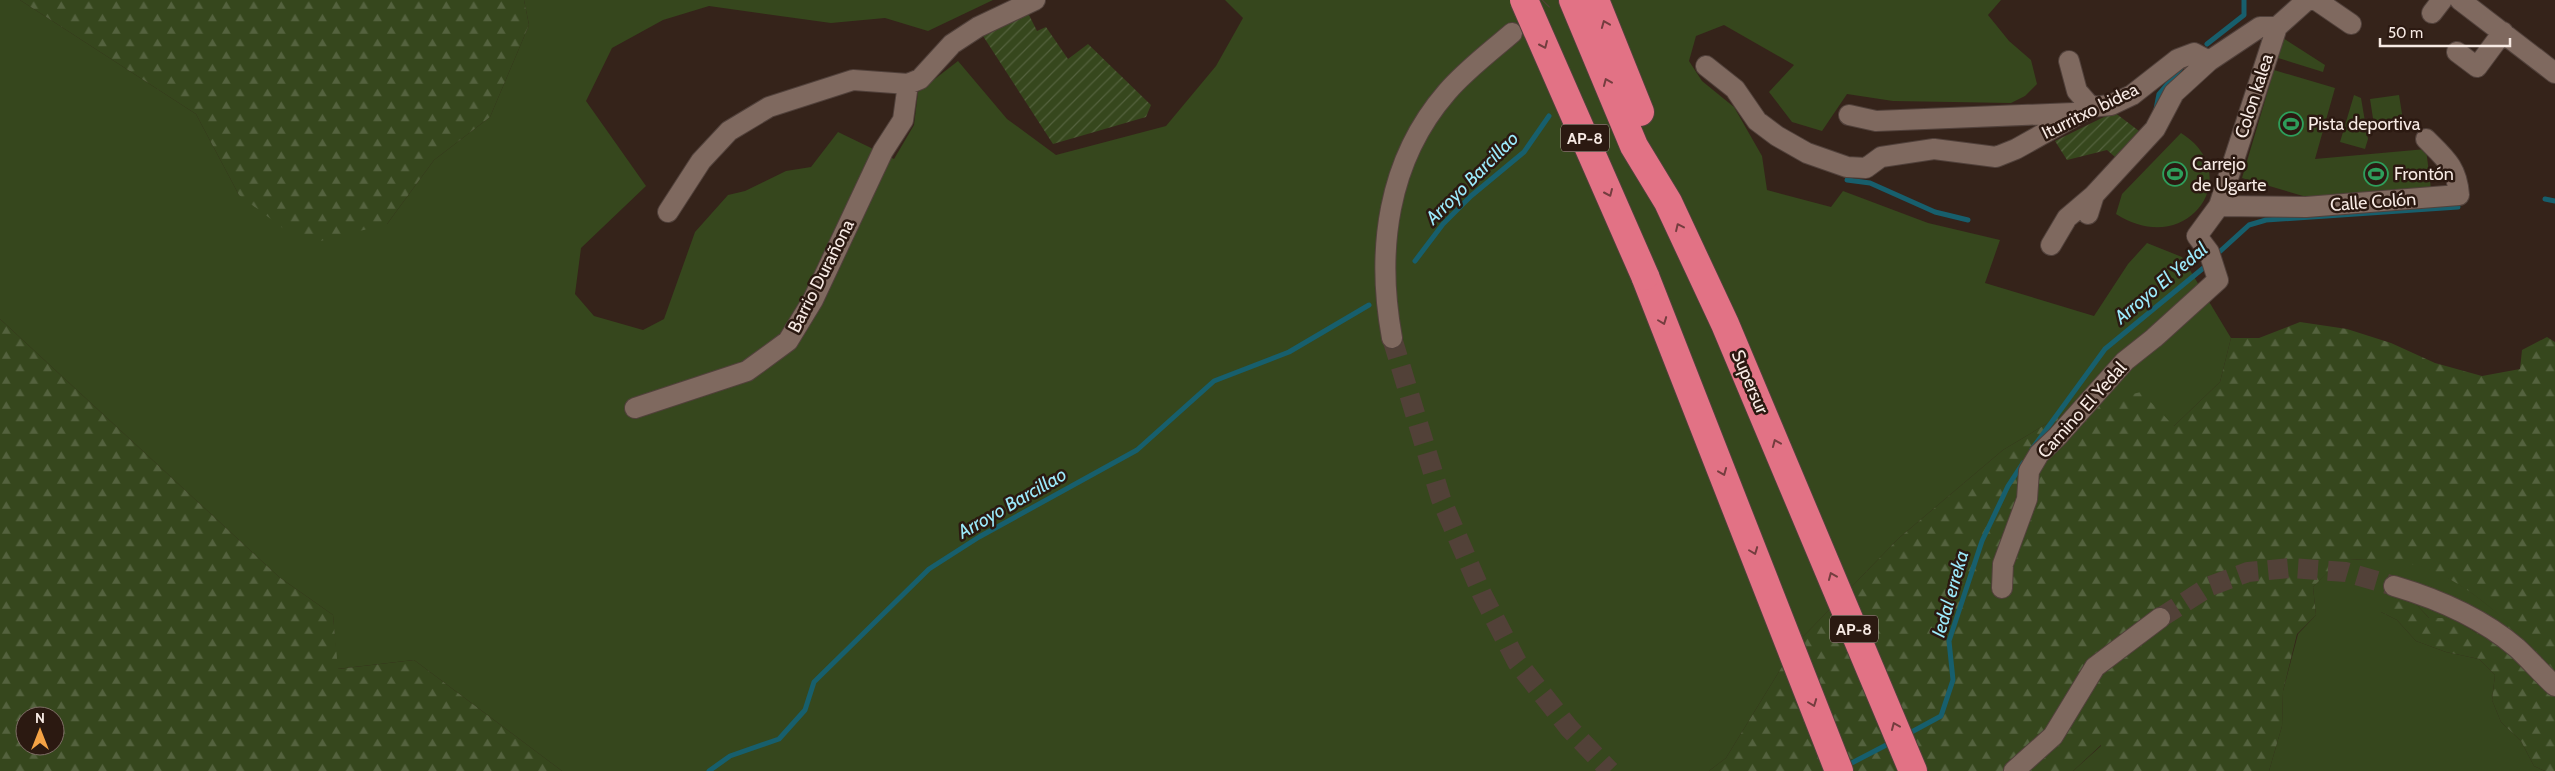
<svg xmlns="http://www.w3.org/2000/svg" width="2555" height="771" font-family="Cabin,sans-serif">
  <defs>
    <pattern id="forest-firs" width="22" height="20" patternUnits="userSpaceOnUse" patternTransform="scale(1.25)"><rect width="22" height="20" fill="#36471d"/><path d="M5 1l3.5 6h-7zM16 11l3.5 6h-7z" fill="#54623e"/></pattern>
    <pattern id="garden-furrows" width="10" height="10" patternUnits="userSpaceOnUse" patternTransform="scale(1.25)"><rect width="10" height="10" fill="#36471d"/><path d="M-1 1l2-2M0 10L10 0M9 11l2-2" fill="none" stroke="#54623e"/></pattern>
  </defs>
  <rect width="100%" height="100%" fill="#35231a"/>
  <!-- green -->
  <path fill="#36471d" d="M 0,0 L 20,0 L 196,114 L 239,195 L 387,224 L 434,160 L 490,117 L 529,25 L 524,0 L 993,0 L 928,31 L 885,18 L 831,23 L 709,6 L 663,20 L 612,48 L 586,101 L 646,186 L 581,248 L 575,294 L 594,316 L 643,330 L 664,319 L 695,232 L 728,195 L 745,191 L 786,171 L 811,167 L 838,132 L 894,159 L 914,125 L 918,92 L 958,61 L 1007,119 L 1056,155 L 1166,126 L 1216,66 L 1243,18 L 1225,0 L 2001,0 L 1988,15 L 2009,41 L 2031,60 L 2037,84 L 2025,96 L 2011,103 L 1893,101 L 1847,94 L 1822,131 L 1792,122 L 1769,92 L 1794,65 L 1724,25 L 1696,36 L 1689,61 L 1702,81 L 1734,107 L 1762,156 L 1767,190 L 1831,207 L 1843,191 L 1928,223 L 2000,240 L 1985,283 L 2094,316 L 2128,264 L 2147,243 L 2182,257 L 2231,338 L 2220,382 L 2174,426 L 2073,408 L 2003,450 L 1899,538 L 1796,644 L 1726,758 L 1709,771 L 562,771 L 414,660 L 337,669 L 333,615 L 279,577 L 0,319 Z
    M 2283,38 L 2325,65 L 2323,72 L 2278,58 Z
    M 2274,70 L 2335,88 L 2315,159 L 2426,149 L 2431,189 L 2326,198 L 2303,196 L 2242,178 Z
    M 2354,95 L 2361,98 L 2368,139 L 2365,149 L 2340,142 Z
    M 2399,95 L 2403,120 L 2374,125 L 2370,99 Z
    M 2181,133 C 2247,174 2188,260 2116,214 L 2122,194 Z
    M 2339,560 C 2358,560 2379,557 2397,560 C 2442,567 2476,594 2509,623 L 2485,637 L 2451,618 L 2429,618 L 2414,602 L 2381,612 L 2397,620 L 2416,641 L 2446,652 L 2479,659 L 2495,675 L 2492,700 L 2501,722 L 2521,741 L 2534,766 L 2545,771 L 2269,771 L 2282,726 L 2283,691 L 2298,634 L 2316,615 L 2313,587 Z
    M 2102,745 L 2101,771 L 2073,771 Z"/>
  <!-- forest -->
  <path fill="url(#forest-firs)" fill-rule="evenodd" d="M 20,0 L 524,0 L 529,25 L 490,117 L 434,160 L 387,224 L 305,245 L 239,195 L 196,114 Z
    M 0,319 L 279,577 L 333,615 L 338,669 L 414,660 L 562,771 L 0,771 ZM 25,716 L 55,716 L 55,746 L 25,746 Z
    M 2300,322 L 2347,329 L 2391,343 L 2435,363 L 2482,376 L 2520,369 L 2522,350 L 2547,337 L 2555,342 L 2555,771 L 2545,771 L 2534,766 L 2521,741 L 2501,722 L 2492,700 L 2495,675 L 2479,659 L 2446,652 L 2416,641 L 2397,620 L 2381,612 L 2381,600 L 2396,594 L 2414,602 L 2429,618 L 2451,618 L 2484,637 L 2508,623 C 2475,593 2443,569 2398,561 C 2380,557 2358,560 2340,560 L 2313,587 L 2316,615 L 2297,634 L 2283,691 L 2282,726 L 2269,771 L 2101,771 L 2101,745 L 2073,771 L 1709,771 L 1726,758 L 1796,644 L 1899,538 L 2003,450 L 2073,408 L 2141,392 L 2174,426 L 2220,382 L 2231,338 L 2259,338 Z"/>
  <!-- garden -->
  <path fill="url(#garden-furrows)" d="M 1026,9 L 1037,31 L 1046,27 L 1068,59 L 1088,44 L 1151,105 L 1146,117 L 1053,144 L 983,36 Z
    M 2114,112 L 2139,131 L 2115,157 L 2107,150 L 2067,160 L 2055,141 Z"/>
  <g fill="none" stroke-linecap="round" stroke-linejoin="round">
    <!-- stream -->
    <path stroke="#175f6d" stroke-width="5" d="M 2207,44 L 2244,15 L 2244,0
      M 2156,109 L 2159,94 L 2181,68
      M 1847,180 L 1870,183 L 1935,212 L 1968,220
      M 2545,199 L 2555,201
      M 2216,255 L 2249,225 L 2266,220 L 2458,207
      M 1415,261 L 1443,224 L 1471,196 L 1524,152 L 1549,116
      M 2032,449 L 2105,349 L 2207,265
      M 1906,735 L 1941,716 L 1953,680 L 1949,641 L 1982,541 L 2008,486 L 2023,463
      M 1846,766 L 1892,742
      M 709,771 L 730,756 L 779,739 L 805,710 L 814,682 L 929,569 L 979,537 L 1137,450 L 1214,381 L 1289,352 L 1369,305"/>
    <!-- street-tunnel -->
    <path stroke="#524138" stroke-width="20" stroke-dasharray="20 10" stroke-linecap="butt" d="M 1521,22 L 1543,0
      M 1392,338 L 1441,499 L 1482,594 L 1517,662 L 1569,728 L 1610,771
      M 2160,618 L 2210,586 L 2248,572 L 2291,568 L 2346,572 L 2394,586"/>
    <!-- street casing -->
    <g stroke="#51413b" stroke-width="22">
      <path id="street" d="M 2316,0 L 2351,24
        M 2460,0 L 2555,73
        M 2432,13 L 2442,0
        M 2457,52 L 2477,67 L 2503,32
        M 2069,61 L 2077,91 L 2091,107
        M 1706,66 L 1735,89 L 1757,121 L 1777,136 L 1807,153 L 1847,167 L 1866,168 L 1881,157 L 1934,149 L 1996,157 L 2016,149 L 2091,107 L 2111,105 L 2132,95 L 2178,59 L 2194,53 L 2209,61
        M 1849,115 L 1876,121 L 2074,113
        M 2219,206 L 2306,207 L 2459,195 C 2457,167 2445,158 2426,139
        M 668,212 L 701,161 L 729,131 L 769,107 L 853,80 L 908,84 L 920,79 L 952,44 L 978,27 L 1035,0
        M 2088,214 L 2094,195 L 2155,129 L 2174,93 L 2209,61 L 2260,27 L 2277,27
        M 2051,245 L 2067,218 L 2094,195
        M 1392,338 C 1376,251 1387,161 1447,92 C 1466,70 1490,52 1512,33
        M 635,408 L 747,371 L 788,341 L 813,300 L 883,151 L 903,120 L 908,84
        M 2394,586 C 2438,599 2482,618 2517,648 C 2530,660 2542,674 2555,686
        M 2002,588 L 2003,564 L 2027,499 L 2029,471 L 2039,454 L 2058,436 L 2125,361 L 2154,338 L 2218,280 L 2209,252 L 2197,236 L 2219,206 L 2277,27 L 2307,0
        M 2014,771 L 2053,736 L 2095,667 L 2160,618"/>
    </g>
    <!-- highway casing -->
    <g stroke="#51413b" stroke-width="30">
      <path id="highway" d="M 1573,0 L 1634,146 L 1668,202 L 1725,324 L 1913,771
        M 1595,0 L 1640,112
        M 1645,276 L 1839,771"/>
    </g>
    <!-- street -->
    <use href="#street" stroke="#7f695f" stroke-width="20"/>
    <!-- highway -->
    <use href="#highway" stroke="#e27285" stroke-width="28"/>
    <!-- highway-bridge casing -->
    <g stroke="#51413b" stroke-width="30" stroke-linecap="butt">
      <path id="highway-bridge" d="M 1524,0 L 1645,276"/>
    </g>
    <!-- highway-bridge -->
    <use href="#highway-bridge" stroke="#e27285" stroke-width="28"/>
  </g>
  <!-- one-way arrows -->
  <defs><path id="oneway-chevron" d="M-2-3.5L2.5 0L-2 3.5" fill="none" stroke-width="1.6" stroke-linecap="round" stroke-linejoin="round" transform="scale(1.25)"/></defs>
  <g stroke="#743d3f">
    <use href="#oneway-chevron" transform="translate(1605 24) rotate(-112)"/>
    <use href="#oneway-chevron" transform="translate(1544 45) rotate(66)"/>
    <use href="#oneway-chevron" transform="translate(1607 82) rotate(-113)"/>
    <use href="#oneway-chevron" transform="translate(1609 193) rotate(66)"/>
    <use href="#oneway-chevron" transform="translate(1679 227) rotate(-115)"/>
    <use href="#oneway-chevron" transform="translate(1663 321) rotate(69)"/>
    <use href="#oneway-chevron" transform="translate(1776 443) rotate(-113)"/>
    <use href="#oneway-chevron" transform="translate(1723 472) rotate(68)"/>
    <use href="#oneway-chevron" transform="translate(1754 551) rotate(69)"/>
    <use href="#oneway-chevron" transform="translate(1832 576) rotate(-113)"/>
    <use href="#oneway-chevron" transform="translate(1813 703) rotate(69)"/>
    <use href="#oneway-chevron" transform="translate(1895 726) rotate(-113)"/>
  </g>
  <!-- icons -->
  <defs>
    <g id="stadium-ring" transform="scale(1.25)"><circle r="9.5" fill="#2b1911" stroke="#2e9e5b" stroke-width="1.5"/><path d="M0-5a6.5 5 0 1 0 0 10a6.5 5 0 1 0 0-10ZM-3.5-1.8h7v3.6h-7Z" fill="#2e9e5b"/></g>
  </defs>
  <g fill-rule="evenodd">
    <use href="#stadium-ring" x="2291" y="124"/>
    <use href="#stadium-ring" x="2175" y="174"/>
    <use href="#stadium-ring" x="2376" y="174"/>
  </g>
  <g text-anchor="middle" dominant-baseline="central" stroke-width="5" stroke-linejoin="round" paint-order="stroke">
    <!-- shield labels -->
    <g fill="#2b1911" stroke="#baaba5" stroke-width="1">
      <rect x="1561" y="124.5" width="48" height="27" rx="4"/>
      <rect x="1830" y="615.5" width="48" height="27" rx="4"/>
    </g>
    <g font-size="16" font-weight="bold" fill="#f7eae4">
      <text x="1585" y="138">AP-8</text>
      <text x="1854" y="629">AP-8</text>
    </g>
    <!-- street labels -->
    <g font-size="18" fill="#f7eae4" stroke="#2b1911">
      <text transform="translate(2254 96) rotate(-72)">Colon kalea</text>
      <text transform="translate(2090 111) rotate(-26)">Iturritxo bidea</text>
      <text transform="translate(2373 202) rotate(-4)">Calle Colón</text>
      <text transform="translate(821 276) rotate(-63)">Barrio Durañona</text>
      <text transform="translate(1750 382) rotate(67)">Supersur</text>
      <text transform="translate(2082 410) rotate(-48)">Camino El Yedal</text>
    </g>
    <!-- poi labels -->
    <g font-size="18" fill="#f7eae4" stroke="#2b1911" text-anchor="start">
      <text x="2308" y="124">Pista deportiva</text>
      <text x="2192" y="164">Carrejo<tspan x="2192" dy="21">de Ugarte</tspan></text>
      <text x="2394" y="174">Frontón</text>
    </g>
    <!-- water labels -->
    <g font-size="19" font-style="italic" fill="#9ceafc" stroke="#2b1911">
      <text transform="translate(1472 178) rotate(-45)">Arroyo Barcillao</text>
      <text transform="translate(2161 283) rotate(-40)">Arroyo El Yedal</text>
      <text transform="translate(1012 503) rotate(-30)">Arroyo Barcillao</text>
      <text transform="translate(1950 594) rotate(-74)">Iedal erreka</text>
    </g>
  </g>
  <!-- north arrow -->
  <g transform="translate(40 731)"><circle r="24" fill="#2b1911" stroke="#7d6d65"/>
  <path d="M0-4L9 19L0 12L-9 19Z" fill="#f5a345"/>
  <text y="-8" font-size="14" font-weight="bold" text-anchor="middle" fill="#f7eae4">N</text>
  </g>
  <!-- scale -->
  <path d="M2380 38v8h130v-8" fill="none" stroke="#f7eae4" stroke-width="2.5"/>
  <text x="2388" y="38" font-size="15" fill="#f7eae4" stroke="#2b1911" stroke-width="4" paint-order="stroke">50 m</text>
</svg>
